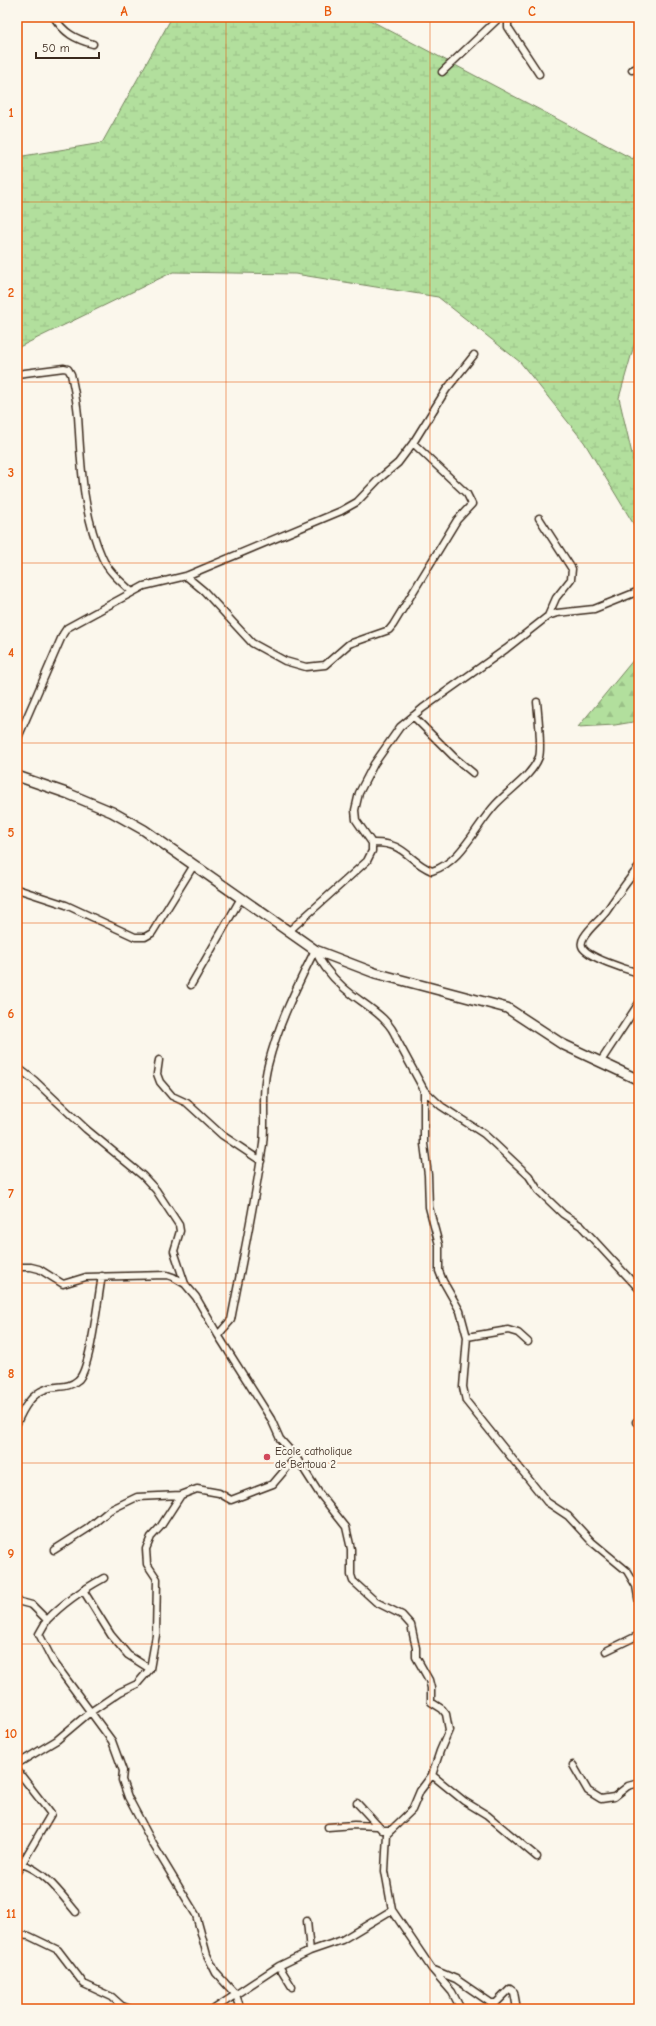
<svg xmlns="http://www.w3.org/2000/svg" width="656" height="2026" font-family="'Comic Neue',sans-serif">
  <defs>
    <pattern id="forest-firs" width="22" height="20" patternUnits="userSpaceOnUse"><rect width="22" height="20" fill="#b2df9d"/><path d="M5 1l3.5 6h-7zM16 11l3.5 6h-7z" fill="#9ac087"/></pattern>
    <pattern id="wetland-marsh" width="20" height="14" patternUnits="userSpaceOnUse"><rect width="20" height="14" fill="#b2df9d"/><path d="M1 5h8M5 5V1M11 12h8M15 12V8" fill="none" stroke="#9ac087"/></pattern>
  </defs>
  <rect width="100%" height="100%" fill="#fbf7ec"/>
  <filter id="ink" filterUnits="userSpaceOnUse"><feTurbulence type="fractalNoise" baseFrequency=".025" numOctaves="2"/><feDisplacementMap in="SourceGraphic" scale="8" xChannelSelector="R" yChannelSelector="G"/><feConvolveMatrix kernelMatrix="1 2 1 2 8 2 1 2 1" color-interpolation-filters="sRGB"/></filter>
  <g filter="url(#ink)">
    <!-- forest -->
    <path fill="url(#forest-firs)" stroke="#76845e" d="M 639,653 L 639,721 L 615,725 L 578,727 Z"/>
    <!-- wetland -->
    <path fill="url(#wetland-marsh)" stroke="#76845e" d="M 172,17 L 364,17 L 633,159 L 639,147 L 639,328 L 619,398 L 639,484 L 639,533 L 584,442 L 520,362 L 438,297 L 295,274 L 173,272 L 17,348 L 17,157 L 102,143 Z"/>
    <g fill="none" stroke-linecap="round" stroke-linejoin="round">
      <!-- street casing -->
      <g stroke="#3b2a1e" stroke-width="9">
        <path id="street" d="M 54,17 C 64,33 75,39 93,44
          M 508,17 L 508,27 L 539,74
          M 632,70 L 639,67
          M 442,72 L 500,17
          M 17,374 L 64,368 L 68,369 L 71,374 C 74,388 77,402 78,416 C 81,463 82,512 102,557 C 108,571 120,581 131,591
          M 539,518 L 572,569 L 571,579 L 556,598 L 548,616
          M 186,576 L 204,591 L 252,643 L 285,661 L 306,667 L 325,665 L 349,644 L 389,630 L 393,625 L 457,520 L 472,504 L 467,494 L 413,443
          M 413,716 L 455,758 L 473,773
          M 17,740 L 63,634 L 67,628 L 144,586 L 186,576 L 341,511 L 357,502 L 379,479 L 398,463 L 413,443 L 446,390 L 474,355
          M 372,843 C 406,842 406,860 432,871 C 462,862 476,825 496,804 C 510,789 531,777 539,757 C 542,748 538,713 537,702
          M 639,867 C 626,882 617,896 606,912 C 599,921 590,927 584,937 C 582,940 581,943 582,946 C 585,957 628,970 639,973
          M 17,889 L 66,905 L 135,937 L 145,937 L 152,933 L 194,865
          M 289,931 L 367,861 L 372,851 L 372,843 L 356,820 L 355,810 L 359,793 L 374,764 L 400,727 L 423,708 L 506,649 L 548,616 L 557,613 L 594,609 L 639,591
          M 315,950 C 321,964 332,977 343,987 C 360,1003 390,1016 397,1040 L 424,1090 L 441,1106 L 484,1134 L 496,1145 L 529,1176 L 538,1190 L 563,1214 L 581,1226 L 639,1289
          M 191,985 L 241,898
          M 159,1060 L 157,1074 L 160,1082 L 172,1096 L 187,1103 L 222,1135 L 261,1161
          M 601,1061 L 639,1003
          M 17,1067 L 34,1080 L 86,1129 L 143,1176 L 156,1190 L 179,1225 L 180,1231 L 174,1251 L 185,1284
          M 424,1090 L 424,1144 L 428,1175 L 429,1207 L 439,1245 L 439,1271 L 443,1281 L 460,1311 L 467,1337 L 463,1387 L 466,1401 L 547,1502 L 568,1516 L 592,1542 L 627,1571 L 636,1586 L 639,1603
          M 17,1267 L 31,1267 L 39,1269 L 63,1284 L 86,1277 L 167,1275 L 173,1277 L 185,1284 L 196,1297 L 218,1335 L 231,1320 C 242,1262 255,1203 263,1144 C 266,1118 261,1091 268,1065 C 278,1025 296,988 315,950
          M 218,1335 L 271,1419 L 280,1439 L 296,1457 L 319,1493 L 346,1527 L 351,1549 L 351,1575 L 353,1581 L 376,1602 L 402,1615 L 411,1625 L 416,1648 L 416,1657 L 429,1680 L 431,1688 L 431,1702 L 442,1709 L 446,1714 L 449,1730 L 440,1751 L 432,1775 L 420,1791 L 412,1810 L 387,1834 L 385,1871 L 392,1910 L 432,1969 L 452,1992 L 461,2009
          M 467,1337 L 508,1330 L 518,1333 L 528,1342
          M 636,1422 L 639,1422
          M 17,1423 C 23,1409 31,1394 46,1389 C 58,1385 68,1389 78,1380 C 91,1369 98,1296 102,1276
          M 54,1550 L 87,1529 L 110,1510 L 137,1497 L 181,1495 L 197,1489 L 219,1493 L 231,1500 L 273,1484 L 296,1457
          M 83,1590 L 111,1635 L 128,1655 L 150,1669
          M 17,1601 L 32,1605 L 47,1620 L 39,1634 L 53,1661 L 112,1741 L 123,1771 L 122,1780 L 128,1797 L 153,1844 L 196,1915 L 207,1955 L 216,1973 L 236,1995 L 241,2009
          M 47,1620 C 64,1602 82,1590 104,1578
          M 606,1651 L 639,1635
          M 17,1764 L 57,1740 L 89,1713 L 120,1692 L 137,1684 L 150,1669 L 156,1635 L 157,1579 L 147,1564 L 146,1549 L 151,1537 L 161,1526 L 181,1495
          M 573,1765 L 588,1791 L 601,1799 L 614,1797 L 628,1786 L 639,1783
          M 17,1770 L 51,1814 L 17,1872
          M 432,1775 L 464,1801 L 487,1815 L 537,1857
          M 357,1803 L 382,1830 L 391,1830
          M 328,1827 L 354,1825 L 377,1826
          M 22,1864 C 46,1872 60,1893 76,1912
          M 307,1921 L 310,1951
          M 17,1935 L 29,1936 L 58,1950 L 84,1984 L 112,1997 L 122,2006 L 130,2009
          M 279,1966 L 292,1987
          M 434,1970 L 456,1979 L 491,2003 L 496,2003 L 510,1989 L 514,1992 L 517,2009
          M 214,2009 L 279,1966 L 310,1951 L 342,1940 L 392,1910"/>
      </g>
      <!-- secondary casing -->
      <g stroke="#3b2a1e" stroke-width="12">
        <path id="secondary" d="M 17,776 L 69,794 L 112,812 L 144,830 L 315,950 L 375,973 L 507,1008 L 562,1044 L 639,1080"/>
      </g>
      <!-- street -->
      <use href="#street" stroke="#fbf7ec" stroke-width="6"/>
      <!-- secondary -->
      <use href="#secondary" stroke="#fbf7ec" stroke-width="9"/>
    </g>
  </g>
  <!-- grid -->
  <path fill="none" stroke="#e8590c" stroke-width="1" stroke-opacity="0.55" d="M 226,17 L 226,2009M 430,17 L 430,2009M 17,202 L 639,202M 17,382 L 639,382M 17,563 L 639,563M 17,743 L 639,743M 17,923 L 639,923M 17,1103 L 639,1103M 17,1283 L 639,1283M 17,1463 L 639,1463M 17,1644 L 639,1644M 17,1824 L 639,1824"/>
  <!-- markers -->
  <circle fill="#d1495b" stroke="#fbf7ec" stroke-width="1.5" cx="267" cy="1457" r="4"/>
  <g text-anchor="middle" dominant-baseline="central" stroke-width="4" stroke-linejoin="round" paint-order="stroke">
    <!-- poi labels -->
    <g font-size="11" fill="#3b2a1e" stroke="#fbf7ec" text-anchor="start">
      <text x="275" y="1451">Ecole catholique<tspan x="275" dy="13">de Bertoua 2</tspan></text>
    </g>
  </g>
  <!-- margin -->
  <rect width="656" height="2026" fill="none" stroke="#fbf7ec" stroke-width="44"/>
  <!-- scale -->
  <path d="M36 52v6h63v-6" fill="none" stroke="#3b2a1e" stroke-width="2"/>
  <text x="42" y="52" font-size="12" fill="#3b2a1e" stroke="#fbf7ec" stroke-width="3" paint-order="stroke">50 m</text>
  <rect x="22" y="22" width="612" height="1982" fill="none" stroke="#e8590c" stroke-width="1.5"/>
  <g font-size="13" text-anchor="middle" font-weight="bold" fill="#e8590c">
    <text x="124" y="16">A</text>
    <text x="328" y="16">B</text>
    <text x="532" y="16">C</text>
    <text x="11" y="117">1</text>
    <text x="11" y="297">2</text>
    <text x="11" y="477">3</text>
    <text x="11" y="657">4</text>
    <text x="11" y="837">5</text>
    <text x="11" y="1018">6</text>
    <text x="11" y="1198">7</text>
    <text x="11" y="1378">8</text>
    <text x="11" y="1558">9</text>
    <text x="11" y="1738">10</text>
    <text x="11" y="1918">11</text>
  </g>
</svg>
